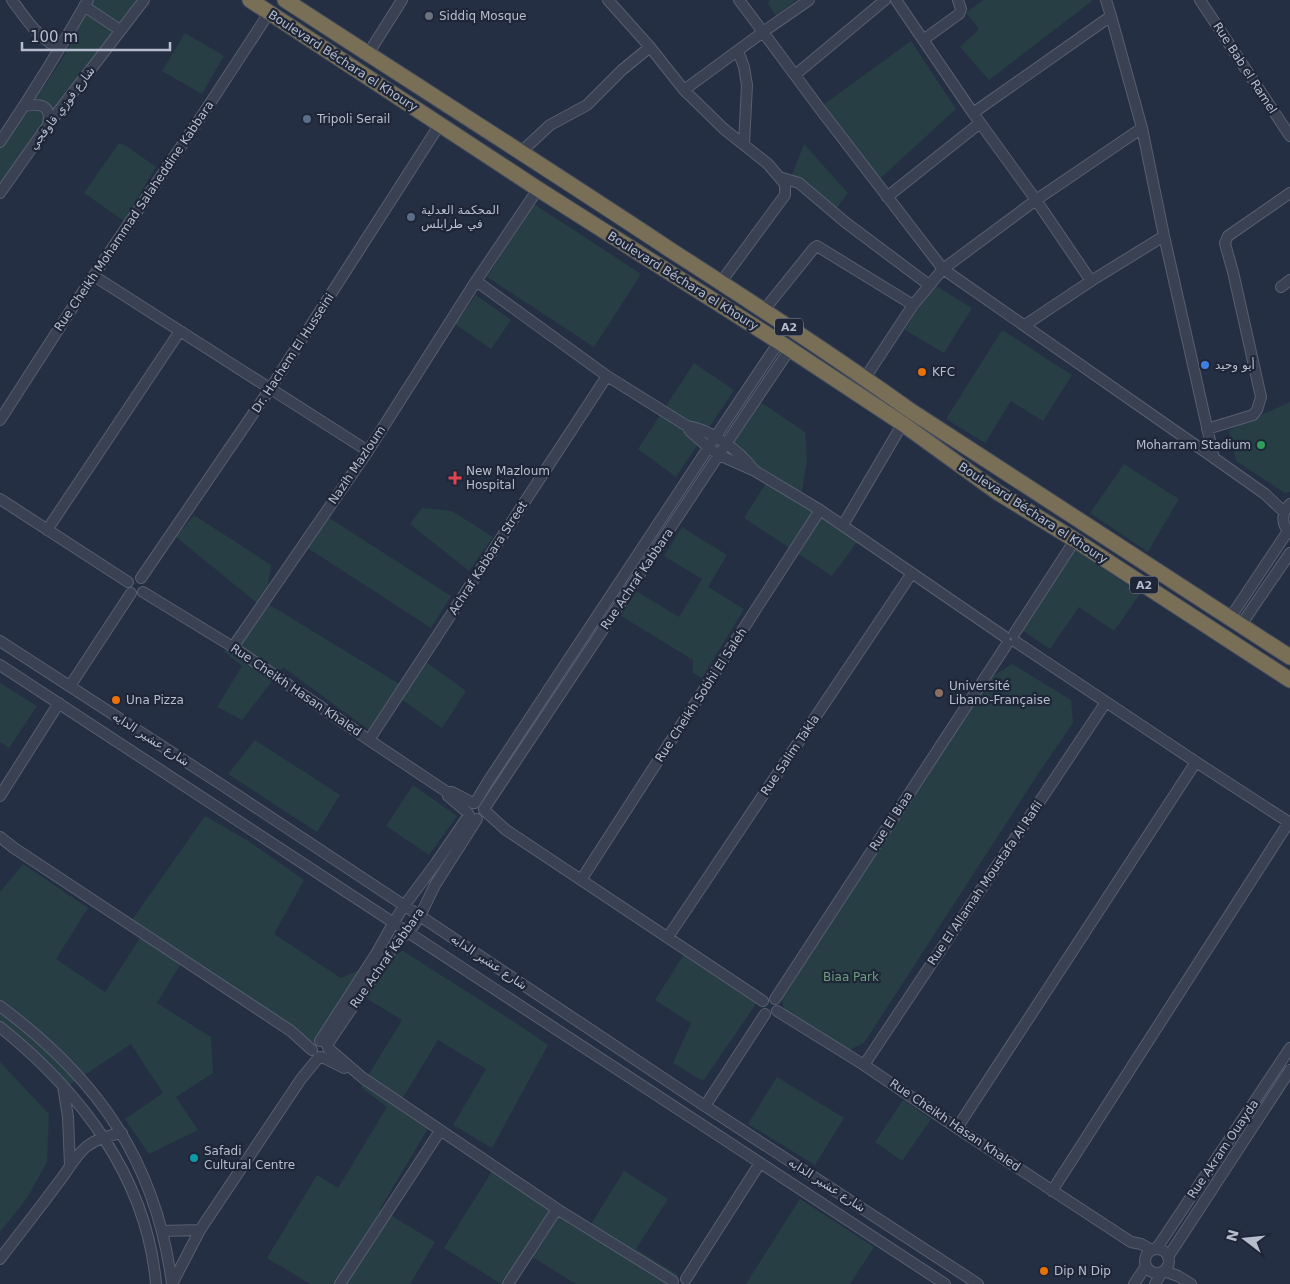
<svg xmlns="http://www.w3.org/2000/svg" width="1290" height="1284" font-family="'DejaVu Sans','Noto Sans Arabic',sans-serif">
  <rect width="100%" height="100%" fill="#252f43"/>
  <!-- green -->
  <path fill="#273e44" d="M 93,0 L 148,0 L 0,192 L 0,143 L 31,105 L 61,61 L 74,38 Z
    M 769,0 L 796,0 L 776,16 L 768,4 Z
    M 983,0 L 1092,0 L 1092,1 L 989,80 L 960,47 L 979,29 L 966,13 Z
    M 185,33 L 224,56 L 202,94 L 162,71 Z
    M 911,41 L 956,109 L 875,183 L 819,108 Z
    M 119,143 L 128,147 L 156,167 L 124,221 L 84,193 Z
    M 804,144 L 848,193 L 835,210 L 792,175 Z
    M 534,204 L 641,274 L 594,347 L 487,277 Z
    M 933,284 L 972,308 L 944,353 L 905,330 Z
    M 476,295 L 511,320 L 491,349 L 455,324 Z
    M 1002,330 L 1072,375 L 1043,421 L 1011,401 L 985,443 L 946,419 Z
    M 694,363 L 734,390 L 676,477 L 638,449 Z
    M 750,395 L 805,432 L 807,460 L 801,497 L 857,542 L 832,576 L 744,518 L 768,480 L 719,446 Z
    M 1290,402 L 1290,492 L 1285,493 L 1236,461 L 1229,430 Z
    M 1124,464 L 1179,499 L 1148,552 L 1090,513 Z
    M 422,508 L 452,511 L 493,537 L 469,571 L 410,524 Z
    M 323,514 L 451,596 L 431,628 L 303,545 Z
    M 194,515 L 271,565 L 265,602 L 401,685 L 422,659 L 466,691 L 442,728 L 397,696 L 369,730 L 283,667 L 242,720 L 217,707 L 242,666 L 224,652 L 258,604 L 176,537 Z
    M 682,527 L 727,555 L 708,587 L 744,609 L 702,678 L 693,673 L 693,660 L 621,616 L 636,591 L 679,617 L 702,579 L 664,556 Z
    M 1071,546 L 1140,594 L 1114,631 L 1079,607 L 1050,649 L 1016,626 Z
    M 1012,664 L 1071,700 L 1073,723 L 1040,771 L 864,1043 L 845,1052 L 786,1017 L 781,997 L 990,678 Z
    M 0,683 L 37,706 L 9,748 L 0,742 Z
    M 255,740 L 340,795 L 317,832 L 228,774 Z
    M 413,785 L 457,816 L 429,855 L 386,826 Z
    M 205,816 L 247,840 L 304,880 L 274,934 L 341,978 L 403,951 L 519,1025 L 548,1045 L 492,1148 L 453,1125 L 486,1069 L 438,1040 L 401,1101 L 433,1120 L 380,1209 L 435,1242 L 410,1284 L 310,1284 L 267,1258 L 317,1175 L 338,1188 L 387,1107 L 361,1087 L 402,1020 L 356,992 L 321,1048 L 182,962 L 157,1003 L 211,1037 L 213,1073 L 176,1097 L 198,1130 L 149,1154 L 125,1119 L 163,1093 L 131,1044 L 65,1088 L 0,1022 L 0,892 L 23,864 L 88,908 L 56,959 L 105,992 L 146,929 L 132,920 Z
    M 684,954 L 758,1001 L 703,1081 L 673,1063 L 691,1023 L 655,1000 Z
    M 0,1062 L 49,1114 L 47,1162 L 27,1198 L 0,1232 Z
    M 777,1077 L 844,1118 L 815,1165 L 748,1124 Z
    M 903,1100 L 931,1119 L 902,1161 L 875,1142 Z
    M 496,1165 L 591,1224 L 624,1171 L 668,1199 L 636,1249 L 678,1275 L 672,1284 L 576,1284 L 524,1252 L 505,1284 L 501,1284 L 444,1248 Z
    M 800,1199 L 874,1247 L 850,1284 L 746,1284 Z"/>
  <g fill="none" stroke-linecap="round" stroke-linejoin="round">
    <!-- minor casing -->
    <g stroke="#575f70" stroke-width="12">
      <path id="minor" d="M 12,0 C 28,22 36,35 59,49
        M 608,0 L 650,47 L 684,90 L 724,129 L 768,164 L 785,184 L 785,195 L 721,282
        M 739,0 L 763,32 L 809,0
        M 896,0 L 973,113 L 1036,200 L 1091,281
        M 1106,0 L 1111,16 L 1142,128 L 1164,236 L 1214,458
        M 1200,0 L 1290,136
        M 84,6 L 120,30
        M 923,40 L 959,14 L 961,9 L 958,0
        M 738,51 L 744,67 L 747,85 L 744,144
        M 368,54 L 402,0
        M 795,75 L 885,0
        M 684,90 L 763,32 L 820,109 L 943,269 L 1214,458 L 1265,494 L 1284,512
        M 24,106 C 41,103 52,105 48,125
        M 973,113 L 1111,16
        M 0,142 C 31,96 60,49 88,0
        M 521,152 L 550,125 L 587,105 L 622,70 L 650,47
        M 779,177 L 799,183 L 845,222 L 929,285
        M 0,193 L 48,125 L 144,0
        M 887,197 L 980,123
        M 94,276 L 180,331
        M 476,281 L 607,376 L 687,426 C 710,429 740,451 753,469
        M 1281,287 L 1290,280
        M 764,310 L 814,248 L 817,246 L 913,305
        M 1025,325 L 1091,281 L 1164,236
        M 865,378 L 913,305 L 943,269 L 1036,200 L 1142,128
        M 0,420 L 80,296 L 203,114 L 269,13
        M 687,426 L 690,431 L 708,447 L 719,455 L 755,471 L 820,510 L 1005,637
        M 1207,429 L 1253,415 L 1257,410 L 1261,397 L 1233,272 L 1226,247 L 1225,243 L 1228,236 L 1290,193
        M 0,499 L 128,582
        M 1290,504 C 1281,513 1281,524 1290,533
        M 843,525 L 906,418
        M 47,530 L 180,331 L 368,451
        M 141,578 L 270,389 L 440,124
        M 143,592 L 233,647 L 369,740 L 447,792 L 452,792 L 473,803
        M 1230,618 L 1288,531
        M 1241,625 L 1290,553
        M 1014,634 L 1075,540
        M 0,641 L 222,785 L 420,916 L 705,1106 L 978,1284
        M 1016,642 L 1196,762 L 1290,823
        M 233,647 L 368,451 L 476,281 L 538,189
        M 0,665 L 945,1284
        M 70,686 L 131,593
        M 369,740 L 607,376
        M 447,793 L 448,796 L 468,813
        M 0,796 L 59,703
        M 475,803 L 487,783 L 716,436 L 779,342
        M 484,809 L 730,438 L 790,349
        M 484,810 L 506,830 L 763,1001
        M 0,837 L 14,848 L 291,1031 L 312,1050
        M 581,880 L 820,510
        M 668,937 L 912,573
        M 775,999 L 1007,644
        M 0,1006 C 98,1079 156,1161 172,1284
        M 777,1011 L 864,1065 L 957,1128 L 1131,1242 L 1141,1244 L 1152,1250
        M 0,1027 C 81,1092 147,1178 156,1284
        M 320,1041 L 376,954 L 394,922 L 404,906 L 436,863 L 469,815
        M 327,1045 L 388,954 L 400,939 L 409,932 L 420,916 L 435,885 L 477,819
        M 328,1048 L 363,1078 L 557,1209 L 673,1281
        M 322,1057 L 344,1068
        M 864,1065 L 1106,702
        M 63,1086 L 68,1117 L 70,1166
        M 705,1106 L 765,1014
        M 957,1128 L 1196,762
        M 1052,1191 L 1289,822
        M 162,1231 L 200,1230
        M 1155,1249 L 1159,1245 L 1290,1048
        M1145 1261a12 12 0 1 1 24 0a12 12 0 1 1-24 0Z
        M 1168,1257 L 1290,1070
        M 0,1259 C 19,1234 39,1209 58,1183 C 68,1171 74,1157 86,1147 C 96,1139 109,1135 122,1133
        M 1164,1271 L 1178,1276 L 1191,1284
        M 686,1279 L 760,1163
        M 172,1284 L 200,1230 L 301,1079 L 319,1057
        M 340,1284 L 440,1131
        M 508,1284 L 557,1209
        M 1134,1284 L 1146,1266
        M 1155,1284 L 1162,1272"/>
    </g>
    <!-- highway casing -->
    <g stroke="#444c5d" stroke-width="17">
      <path id="highway" d="M 250,0 L 538,189 L 779,342 L 903,424 L 997,492 L 1075,540 L 1290,680
        M 285,0 C 414,84 544,166 672,251 C 753,303 833,355 911,411 L 1290,657"/>
    </g>
    <!-- minor -->
    <use href="#minor" stroke="#394153" stroke-width="10"/>
    <!-- highway -->
    <use href="#highway" stroke="#796f56" stroke-width="15"/>
  </g>
  <!-- markers -->
  <circle fill="#6b7280" stroke="#1e2638" stroke-width="2" cx="429" cy="16" r="5"/>
  <g fill="#5c6f8a" stroke="#1e2638" stroke-width="2">
    <circle cx="307" cy="119" r="5"/>
    <circle cx="411" cy="217" r="5"/>
  </g>
  <circle fill="#3f7fe0" stroke="#1e2638" stroke-width="2" cx="1205" cy="365" r="5"/>
  <g fill="#e8710a" stroke="#1e2638" stroke-width="2">
    <circle cx="922" cy="372" r="5"/>
    <circle cx="116" cy="700" r="5"/>
    <circle cx="1044" cy="1271" r="5"/>
  </g>
  <circle fill="#2e9e5b" stroke="#1e2638" stroke-width="2" cx="1261" cy="445" r="5"/>
  <path fill="#e0444e" stroke="#1e2638" stroke-width="2" d="M452.5 470.5h5v5h5v5h-5v5h-5v-5h-5v-5h5z"/>
  <circle fill="#8d6e63" stroke="#1e2638" stroke-width="2" cx="939" cy="693" r="5"/>
  <circle fill="#0f9aa8" stroke="#1e2638" stroke-width="2" cx="194" cy="1158" r="5"/>
  <g text-anchor="middle" dominant-baseline="central" stroke-width="4.5" stroke-linejoin="round" paint-order="stroke">
    <!-- shield labels -->
    <g fill="#1e2638" stroke="#8890a0" stroke-width="1">
      <rect x="775" y="318.5" width="28" height="17" rx="4"/>
      <rect x="1130" y="576.5" width="28" height="17" rx="4"/>
    </g>
    <g font-size="11" font-weight="bold" fill="#b6bdcd">
      <text x="789" y="327">A2</text>
      <text x="1144" y="585">A2</text>
    </g>
    <!-- poi labels -->
    <g font-size="12" fill="#b6bdcd" stroke="#1e2638" text-anchor="start">
      <text x="439" y="16">Siddiq Mosque</text>
      <text x="317" y="119">Tripoli Serail</text>
      <text x="421" y="210">المحكمة العدلية<tspan x="421" dy="14">في طرابلس</tspan></text>
      <text x="1215" y="365">أبو وحيد</text>
      <text x="932" y="372">KFC</text>
      <text x="1251" y="445" text-anchor="end">Moharram Stadium</text>
      <text x="466" y="471">New Mazloum<tspan x="466" dy="14">Hospital</tspan></text>
      <text x="949" y="686">Université<tspan x="949" dy="14">Libano-Française</tspan></text>
      <text x="126" y="700">Una Pizza</text>
      <text x="204" y="1151">Safadi<tspan x="204" dy="14">Cultural Centre</tspan></text>
      <text x="1054" y="1271">Dip N Dip</text>
    </g>
    <!-- street labels -->
    <g font-size="12" fill="#b6bdcd" stroke="#1e2638">
      <text transform="translate(343 61) rotate(33)">Boulevard Béchara el Khoury</text>
      <text transform="translate(1245 68) rotate(57)">Rue Bab el Ramel</text>
      <text transform="translate(62 108) rotate(-53)">شارع فوزي قاوقجي</text>
      <text transform="translate(134 216) rotate(-56)">Rue Cheikh Mohammad Salaheddine Kabbara</text>
      <text transform="translate(683 281) rotate(32)">Boulevard Béchara el Khoury</text>
      <text transform="translate(293 353) rotate(-57)">Dr. Hachem El Husseini</text>
      <text transform="translate(357 465) rotate(-56)">Nazih Mazloum</text>
      <text transform="translate(1033 513) rotate(33)">Boulevard Béchara el Khoury</text>
      <text transform="translate(488 558) rotate(-57)">Achraf Kabbara Street</text>
      <text transform="translate(637 579) rotate(-56)">Rue Achraf Kabbara</text>
      <text transform="translate(296 690) rotate(34)">Rue Cheikh Hasan Khaled</text>
      <text transform="translate(701 695) rotate(-57)">Rue Cheikh Sobhi El Saleh</text>
      <text transform="translate(151 739) rotate(33)">شارع عشير الدايه</text>
      <text transform="translate(790 755) rotate(-56)">Rue Salim Takla</text>
      <text transform="translate(891 821) rotate(-57)">Rue El Biaa</text>
      <text transform="translate(985 883) rotate(-56)">Rue El Allamah Moustafa Al Rafii</text>
      <text transform="translate(387 958) rotate(-55)">Rue Achraf Kabbara</text>
      <text transform="translate(489 962) rotate(34)">شارع عشير الدايه</text>
      <text transform="translate(955 1125) rotate(34)">Rue Cheikh Hasan Khaled</text>
      <text transform="translate(1223 1149) rotate(-56)">Rue Akram Ouayda</text>
      <text transform="translate(827 1185) rotate(33)">شارع عشير الدايه</text>
    </g>
    <!-- park labels -->
    <g font-size="12" fill="#6c9f7d" stroke="#1e2638">
      <text x="851" y="977">Biaa Park</text>
    </g>
  </g>
  <!-- north arrow -->
  <g transform="translate(1245 1239) rotate(286)" stroke="#1e2638" stroke-width="4" paint-order="stroke">
  <path d="M0-4L9 19L0 12L-9 19Z" fill="#b6bdcd"/>
  <text y="-8" font-size="14" font-weight="bold" text-anchor="middle" fill="#b6bdcd">N</text>
  </g>
  <!-- scale -->
  <path d="M22 42v8h148v-8" fill="none" stroke="#b6bdcd" stroke-width="2.5"/>
  <text x="30" y="42" font-size="15" fill="#b6bdcd" stroke="#1e2638" stroke-width="4" paint-order="stroke">100 m</text>
</svg>
